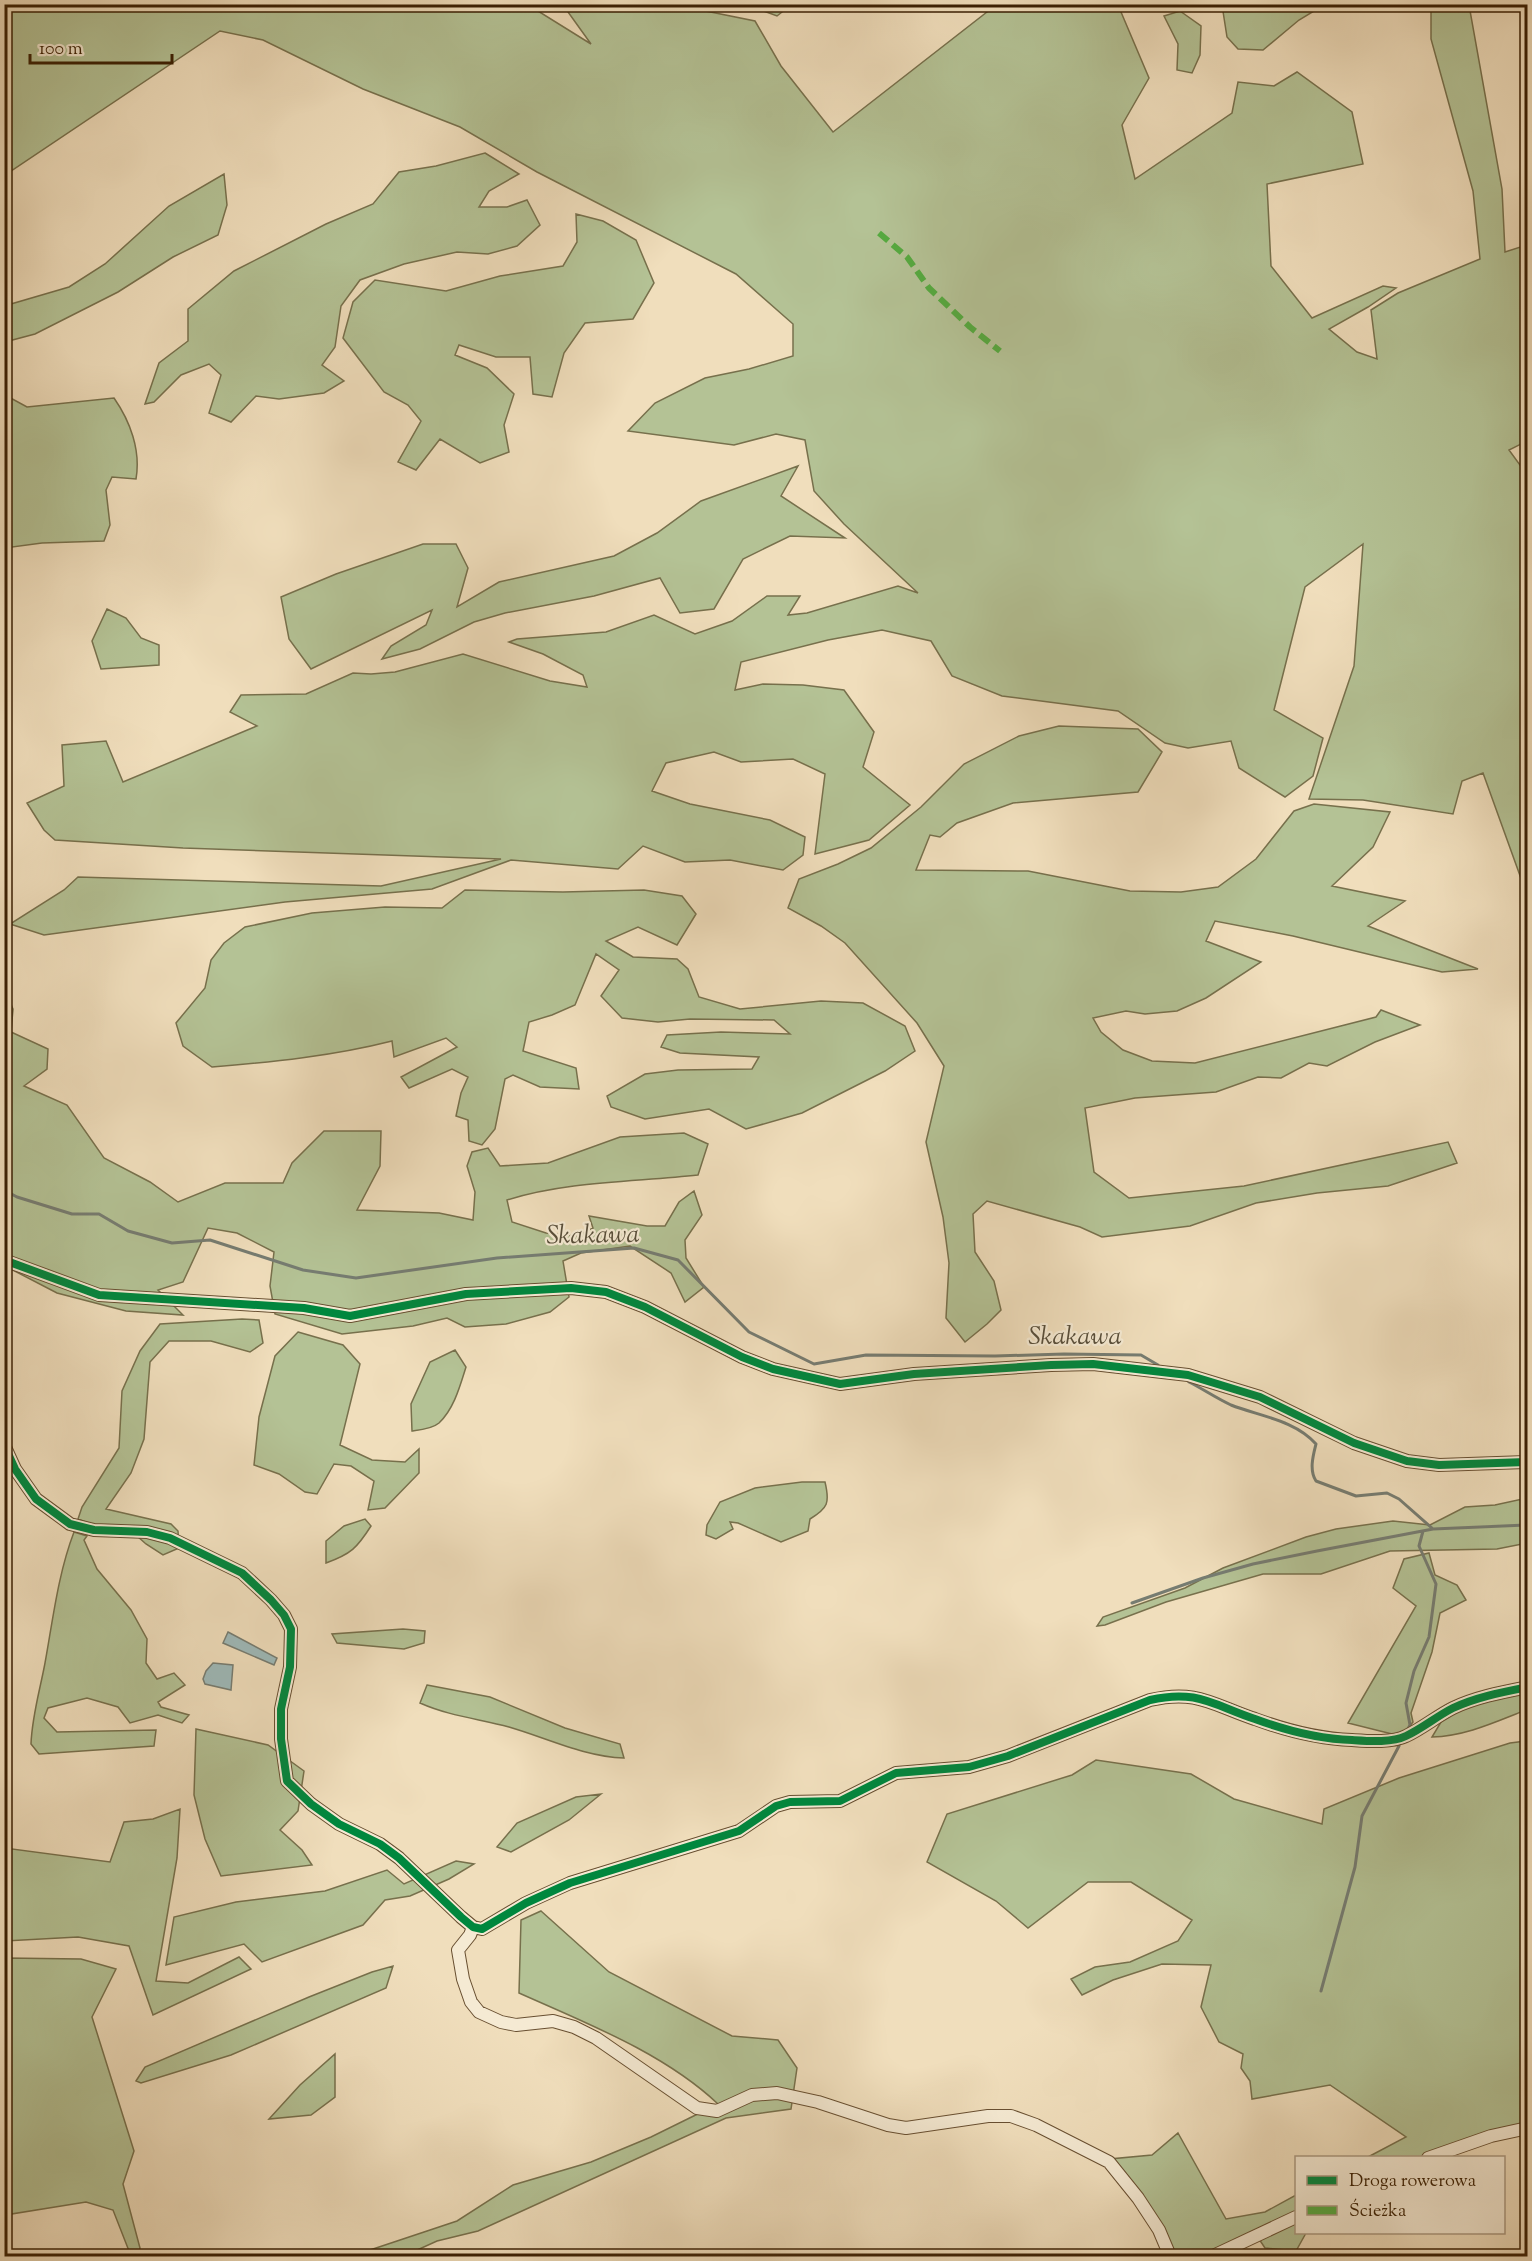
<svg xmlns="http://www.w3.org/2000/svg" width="1532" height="2261" font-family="'Sorts Mill Goudy',serif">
  <rect width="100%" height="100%" fill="#f0debc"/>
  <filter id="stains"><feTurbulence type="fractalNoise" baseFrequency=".00333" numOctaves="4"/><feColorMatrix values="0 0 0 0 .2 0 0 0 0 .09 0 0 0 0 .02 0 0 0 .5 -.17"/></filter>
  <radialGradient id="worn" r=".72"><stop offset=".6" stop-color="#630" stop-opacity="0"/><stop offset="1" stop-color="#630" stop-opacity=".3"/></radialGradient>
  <!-- green -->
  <path fill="#b4c295" stroke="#77704c" stroke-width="1.5" d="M 745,4 L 791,4 L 791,5 L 777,16 Z
    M 497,5 L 500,7 L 530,6 L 591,44 L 563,5 L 676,5 L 755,21 L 781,66 L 833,132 L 996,5 L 1118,5 L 1149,78 L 1122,125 L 1135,179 L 1232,113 L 1238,82 L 1274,86 L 1297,72 L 1352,112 L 1363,164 L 1267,184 L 1271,266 L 1312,318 L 1383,286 L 1396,288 L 1368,307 L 1329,329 L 1357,352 L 1377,359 L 1371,310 L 1398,293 L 1480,259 L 1473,191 L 1431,39 L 1431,5 L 1469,5 L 1502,189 L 1505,252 L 1527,245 L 1527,441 L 1509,450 L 1528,476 L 1527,895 L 1483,773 L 1462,781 L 1453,814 L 1363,800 L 1309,799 L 1354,666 L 1363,544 L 1305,587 L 1274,710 L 1323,738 L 1313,776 L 1285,797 L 1239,768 L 1231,741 L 1188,748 L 1165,743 L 1118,711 L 1002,696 L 952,676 L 931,641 L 882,630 L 828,640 L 741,662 L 735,690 L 763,684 L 803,685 L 844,690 L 874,732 L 863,767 L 910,805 L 869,840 L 815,854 L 825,774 L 793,759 L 741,762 L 714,752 L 666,763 L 652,791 L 690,804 L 770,820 L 805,837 L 803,855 L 783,870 L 730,860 L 685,862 L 643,846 L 618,869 L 511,860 L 432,889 L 285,902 L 44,935 L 10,924 L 64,890 L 78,877 L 381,886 L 501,859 L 183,848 L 55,840 L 44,830 L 27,803 L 64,786 L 62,745 L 106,741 L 123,782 L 257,726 L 230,712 L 241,695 L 306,694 L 353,673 L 371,674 L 395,672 L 463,654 L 550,681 L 587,687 L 583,675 L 543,654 L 509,642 L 517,639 L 606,632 L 654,615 L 695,634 L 732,621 L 767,596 L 800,596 L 788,615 L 807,613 L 898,586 L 918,593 L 844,524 L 814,491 L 805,440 L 776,434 L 734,445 L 628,431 L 655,403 L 705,378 L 749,369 L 793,356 L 793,324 L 736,274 L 537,172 L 460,127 L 363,89 L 263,40 L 220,31 L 5,175 L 5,5 Z
    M 1222,5 L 1222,4 L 1324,5 L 1299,20 L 1263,50 L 1238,49 L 1227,37 Z
    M 1180,11 L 1201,26 L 1200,55 L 1192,73 L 1177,70 L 1178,44 L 1164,16 Z
    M 485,153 L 519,174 L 489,191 L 479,207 L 507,207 L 527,200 L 540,225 L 517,246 L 488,254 L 457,252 L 404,264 L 360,280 L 341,306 L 335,347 L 322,365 L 344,381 L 324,393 L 279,399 L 256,396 L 231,422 L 209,413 L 221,375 L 209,364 L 181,375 L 154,402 L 145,404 L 159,363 L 188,341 L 188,309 L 234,271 L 326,224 L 373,204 L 399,172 L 436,166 Z
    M 224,174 L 227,205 L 218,235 L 173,257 L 118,292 L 35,334 L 5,342 L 5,308 L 11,304 L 69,287 L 105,264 L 169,206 Z
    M 576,214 L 603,221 L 636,240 L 654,283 L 633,319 L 585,323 L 564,353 L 552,397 L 533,394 L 530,357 L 496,357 L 459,345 L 455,355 L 487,368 L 514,394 L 504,425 L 509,452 L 480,463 L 440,439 L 416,470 L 398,462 L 421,421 L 408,405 L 384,392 L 343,338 L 353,302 L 375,280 L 446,291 L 500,276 L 563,266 L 577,242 Z
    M 5,395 L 27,407 L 114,398 C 130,421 141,450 136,479 L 112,477 L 106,490 L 110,525 L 104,541 L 42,543 L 5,548 Z
    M 798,466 L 781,496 L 845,538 L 790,536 L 743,559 L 714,609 L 680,613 L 660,578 L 594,596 L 505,613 L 474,622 L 420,649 L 382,659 L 391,646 L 426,625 L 432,610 L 311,669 L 289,639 L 281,597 L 336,574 L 423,544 L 456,544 L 468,568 L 457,607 L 499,582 L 614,556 L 657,533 L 701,501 Z
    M 107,609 L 126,618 L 141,638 L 159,645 L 159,665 L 101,669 L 92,641 Z
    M 1059,726 L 1138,729 L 1162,752 L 1138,792 L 1013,803 L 957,823 L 940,837 L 930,835 L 916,870 L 1028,871 L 1130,891 L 1181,892 L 1218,887 L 1256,859 L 1294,811 L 1314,804 L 1390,812 L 1373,847 L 1332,886 L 1405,901 L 1368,926 L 1478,969 L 1442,972 L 1293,936 L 1215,921 L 1206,941 L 1261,962 L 1206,998 L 1177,1011 L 1145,1014 L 1126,1011 L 1093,1018 L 1101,1032 L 1123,1050 L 1152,1061 L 1195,1063 L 1376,1017 L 1381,1010 L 1420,1025 L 1375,1042 L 1327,1066 L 1309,1063 L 1281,1078 L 1258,1077 L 1216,1092 L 1135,1098 L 1085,1108 L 1094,1172 L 1129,1198 L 1244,1186 L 1448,1142 L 1457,1163 L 1388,1186 L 1317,1193 L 1256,1203 L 1190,1226 L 1102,1237 L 1080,1227 L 987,1201 L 973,1214 L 975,1252 L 994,1281 L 1001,1310 L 987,1324 L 965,1342 L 946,1318 L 949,1263 L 943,1217 L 926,1142 L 944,1066 L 917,1023 L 845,943 L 821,926 L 788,908 L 799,879 L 838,864 L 871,848 L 921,807 L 964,764 L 1019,736 Z
    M 465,890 L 563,892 L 644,890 L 682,896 L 696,914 L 677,945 L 638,927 L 606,941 L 633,957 L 677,959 L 688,969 L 699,997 L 740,1009 L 821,1001 L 863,1003 L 905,1026 L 915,1051 L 885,1071 L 802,1113 L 746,1129 L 709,1109 L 645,1119 L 611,1107 L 607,1096 L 645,1074 L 678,1070 L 752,1069 L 759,1057 L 680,1053 L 661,1047 L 667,1035 L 721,1032 L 790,1034 L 774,1020 L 690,1019 L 658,1022 L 622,1018 L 601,996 L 619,970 L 596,954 L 575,1005 L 552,1015 L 529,1022 L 523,1051 L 576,1068 L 579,1089 L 540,1087 L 513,1075 L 505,1079 L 495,1129 L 482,1145 L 469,1141 L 468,1120 L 456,1116 L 461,1093 L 468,1077 L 452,1069 L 409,1088 L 401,1077 L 457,1047 L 446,1038 L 394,1057 L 392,1041 C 333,1056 273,1062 212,1067 L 183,1046 L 176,1023 L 205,988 L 211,960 L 224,943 L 245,927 L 312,913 L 385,907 L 442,908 Z
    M 4,988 L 13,1009 L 11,1032 L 48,1049 L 47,1069 L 24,1086 L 67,1105 L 104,1158 L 150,1182 L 178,1202 L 225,1183 L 283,1183 L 292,1163 L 324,1131 L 381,1131 L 380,1166 L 357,1210 L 439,1213 L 473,1220 L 475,1192 L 467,1166 L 472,1152 L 488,1148 L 500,1166 L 548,1163 L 620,1137 L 684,1133 L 708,1144 L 698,1175 C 635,1182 568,1181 507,1200 L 512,1222 L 546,1233 L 576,1236 L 593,1228 L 589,1216 L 647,1226 L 665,1226 L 679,1202 L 694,1191 L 702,1215 L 685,1240 L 686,1258 L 704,1287 L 685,1302 L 671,1273 L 630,1246 L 581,1253 L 563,1261 L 569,1297 L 550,1312 L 506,1324 L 465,1327 L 447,1318 L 413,1326 L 342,1334 L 275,1314 L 270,1286 L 274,1252 L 237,1233 L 208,1228 L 183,1282 L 158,1290 L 183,1315 L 126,1311 L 57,1293 L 5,1266 Z
    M 242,1319 L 259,1320 L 263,1343 L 250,1352 L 211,1341 L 169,1341 L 150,1362 L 144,1439 L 131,1473 L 106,1509 L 171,1524 L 178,1531 L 179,1548 L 163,1555 L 146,1544 L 128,1528 L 96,1526 L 78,1519 L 82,1507 L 119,1448 L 122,1391 L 140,1351 L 160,1324 Z
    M 298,1332 L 343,1345 L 360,1364 L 340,1445 L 372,1460 L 405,1462 L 419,1449 L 419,1473 L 385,1508 L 368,1510 L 374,1481 L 351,1466 L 334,1464 L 317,1494 L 305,1492 L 279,1474 L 254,1465 L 259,1417 L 275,1356 Z
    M 455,1350 L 466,1367 C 460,1386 454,1409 439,1423 C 432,1429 420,1430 412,1431 L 411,1404 L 430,1362 Z
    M 802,1482 L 825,1482 C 830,1503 828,1508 810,1519 L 808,1531 L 781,1542 L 738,1523 L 730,1522 L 733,1529 L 716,1539 L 706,1535 L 707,1525 L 720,1502 L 755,1488 Z
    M 1527,1498 L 1527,1543 L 1497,1549 L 1390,1551 L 1321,1574 L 1263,1574 L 1166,1602 L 1105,1625 L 1097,1626 L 1103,1617 L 1185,1588 L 1223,1568 L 1306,1537 L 1336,1529 L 1393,1521 L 1430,1525 L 1465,1507 L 1495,1505 Z
    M 365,1519 L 371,1526 C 357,1548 351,1554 326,1563 L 326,1541 L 344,1526 Z
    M 74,1532 L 87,1536 L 84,1540 L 97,1569 L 131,1610 L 147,1639 L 146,1663 L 157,1679 L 174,1673 L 185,1685 L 158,1702 L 161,1707 L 189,1715 L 182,1723 L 158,1715 L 130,1723 L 118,1707 L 87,1698 L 48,1708 L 44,1718 L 57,1732 L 156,1730 L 154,1746 L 39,1754 L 31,1744 C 32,1716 40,1690 45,1663 C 53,1619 58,1574 74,1532 Z
    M 1429,1553 L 1435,1575 L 1457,1585 L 1466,1600 L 1440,1613 L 1432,1652 L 1411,1713 L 1413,1722 L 1405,1732 L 1396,1735 L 1348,1723 L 1416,1606 L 1393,1588 L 1404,1559 Z
    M 403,1629 L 425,1631 L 424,1643 L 404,1649 L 337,1643 L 332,1634 Z
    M 427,1685 L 490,1697 L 565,1728 L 620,1744 L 624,1758 C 585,1757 547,1738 509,1727 C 480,1719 449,1716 420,1703 Z
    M 1527,1692 L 1526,1710 C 1495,1722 1466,1736 1432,1737 L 1444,1717 L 1507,1693 Z
    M 196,1729 L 268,1745 L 304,1771 L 298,1811 L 280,1830 L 302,1850 L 312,1865 L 221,1876 L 205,1839 L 194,1795 Z
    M 1527,1741 L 1527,2133 L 1491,2140 L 1444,2157 L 1368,2157 L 1406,2137 L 1330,2085 L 1252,2099 L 1250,2081 L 1241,2068 L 1243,2054 L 1219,2042 L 1201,2007 L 1211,1965 L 1162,1964 L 1113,1980 L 1082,1995 L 1071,1979 L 1095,1967 L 1130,1962 L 1178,1941 L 1192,1920 L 1131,1882 L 1088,1882 L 1028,1928 L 996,1901 L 927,1862 L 947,1814 L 1072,1775 L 1096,1760 L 1191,1774 L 1234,1799 L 1322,1824 L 1324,1809 L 1399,1778 L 1510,1743 Z
    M 601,1794 L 569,1820 L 511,1852 L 497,1847 L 517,1823 L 576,1797 Z
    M 180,1809 L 177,1858 L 156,1981 L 188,1983 L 239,1957 L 251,1969 L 153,2015 L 129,1946 L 78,1937 L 5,1941 L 5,1848 L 110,1862 L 124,1822 L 153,1819 Z
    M 456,1861 L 474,1864 L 449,1879 L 410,1896 L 385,1900 L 363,1925 L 262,1962 L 244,1944 L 166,1965 L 174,1917 L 236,1902 L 325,1891 L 387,1870 L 404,1884 Z
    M 541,1911 L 609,1972 L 732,2036 L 778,2040 L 797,2068 L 791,2109 L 726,2118 L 478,2231 L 437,2241 L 404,2256 L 352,2256 L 457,2221 L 513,2185 L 591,2162 L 651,2137 L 718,2104 C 664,2053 586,2023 519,1993 L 521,1920 Z
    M 5,1958 L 81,1959 L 116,1969 L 92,2017 L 134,2151 L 123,2184 L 140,2248 L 138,2256 L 131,2256 L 113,2210 L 86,2202 L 5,2215 Z
    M 393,1966 L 386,1988 L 231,2055 L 141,2083 L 136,2081 L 145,2067 L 309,1997 L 372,1972 Z
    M 335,2054 L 335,2097 L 311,2115 L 269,2119 L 300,2085 Z
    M 1178,2133 L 1226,2219 L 1265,2212 L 1296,2195 L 1296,2232 L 1306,2233 L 1296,2251 L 1265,2248 L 1259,2239 L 1223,2256 L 1162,2256 L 1170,2249 L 1110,2159 L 1152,2155 Z"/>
  <!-- water -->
  <path fill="#9ebaba" stroke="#767c71" stroke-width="1.5" d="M 228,1632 L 277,1658 L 274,1665 L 223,1643 Z
    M 213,1663 L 233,1665 L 231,1690 L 205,1684 L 203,1679 L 206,1671 Z"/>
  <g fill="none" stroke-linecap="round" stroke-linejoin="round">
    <!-- stream -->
    <path stroke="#767c71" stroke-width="3" d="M 4,1190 L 17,1197 L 72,1214 L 99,1214 L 128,1231 L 172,1243 L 210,1240 L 303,1270 L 356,1278 L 497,1258 L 634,1248 L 678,1260 L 749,1332 L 814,1364 L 866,1355 L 995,1356 L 1064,1354 L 1141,1355 L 1158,1365
      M 1189,1382 C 1203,1389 1216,1398 1231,1405 C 1259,1416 1295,1420 1316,1444 C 1313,1456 1309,1470 1316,1481 L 1356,1496 L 1387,1493 L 1399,1499 L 1433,1529
      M 1132,1603 L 1203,1578 L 1253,1564 L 1317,1551 L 1433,1529 L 1528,1525
      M 1408,1729 L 1410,1725 L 1406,1703 L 1414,1671 L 1429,1637 L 1436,1584 L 1419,1546 L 1423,1531
      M 1321,1991 L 1355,1867 L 1362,1816 L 1399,1746"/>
    <!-- minor casing -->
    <g stroke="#684f31" stroke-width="14">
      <path id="minor" d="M 4,1260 L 99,1295 L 304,1308 L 350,1316 L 466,1294 L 571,1288 L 606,1292 L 645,1307 L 742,1357 L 773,1369 L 840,1384 L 914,1374 L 1051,1365 L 1093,1364 L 1188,1375 L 1260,1397 L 1354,1443 L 1407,1461 L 1439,1465 L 1528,1462
        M 4,1445 L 15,1469 L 36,1499 L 70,1524 L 94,1530 L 147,1532 L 170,1538 L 242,1573 L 271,1600 L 284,1615 L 291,1629 L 290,1667 L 281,1709 L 281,1739 L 287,1781 L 311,1804 L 339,1824 L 380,1844 L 399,1858 L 461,1917 L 473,1927 L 482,1929 L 526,1903 L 570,1883 L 739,1831 L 776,1806 L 790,1802 L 840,1801 L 896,1773 L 969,1767 L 1008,1756 L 1150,1700 C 1197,1689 1213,1705 1255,1719 C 1285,1730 1320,1739 1352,1740 C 1368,1741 1392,1743 1406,1736 C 1423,1728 1437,1716 1453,1708 C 1476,1697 1503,1692 1528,1687
        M 473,1927 L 470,1935 L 458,1950 L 463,1979 L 471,2002 L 479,2012 L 501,2022 L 516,2025 L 553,2021 L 574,2027 L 596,2038 L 697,2108 L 717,2111 L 752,2095 L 777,2093 L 818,2102 L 888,2125 L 906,2128 L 988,2116 L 1011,2116 L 1036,2125 L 1109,2162 L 1138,2198 L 1159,2230 L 1170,2256
        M 1428,2158 L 1491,2136 L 1528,2128
        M 1213,2256 L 1296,2217"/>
    </g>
    <!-- minor -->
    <use href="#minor" stroke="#f5ead3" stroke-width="12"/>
    <!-- quiet -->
    <path stroke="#55aa40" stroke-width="6" stroke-dasharray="12 6" stroke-linecap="butt" d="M 879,233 L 907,257 L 929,288 L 970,327 L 1000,351"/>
    <!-- cycleway casing -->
    <g stroke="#f5ead3" stroke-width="11">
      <path id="cycleway" d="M 4,1260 L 99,1295 L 304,1308 L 350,1316 L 466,1294 L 571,1288 L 606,1292 L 645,1307 L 742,1357 L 773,1369 L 840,1384 L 914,1374 L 1051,1365 L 1093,1364 L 1188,1375 L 1260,1397 L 1354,1443 L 1407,1461 L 1439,1465 L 1528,1462
        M 4,1445 L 15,1469 L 36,1499 L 70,1524 L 94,1530 L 147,1532 L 170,1538 L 242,1573 L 271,1600 L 284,1615 L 291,1629 L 290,1667 L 281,1709 L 281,1739 L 287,1781 L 311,1804 L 339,1824 L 380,1844 L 399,1858 L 461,1917 L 473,1927 L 482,1929 L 526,1903 L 570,1883 L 739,1831 L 776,1806 L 790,1802 L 840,1801 L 896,1773 L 969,1767 L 1008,1756 L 1150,1700 C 1197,1689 1213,1705 1255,1719 C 1285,1730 1320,1739 1352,1740 C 1368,1741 1392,1743 1406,1736 C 1423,1728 1437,1716 1453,1708 C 1476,1697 1503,1692 1528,1687"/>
    </g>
    <!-- cycleway -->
    <use href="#cycleway" stroke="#00873e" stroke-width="8"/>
  </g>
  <g text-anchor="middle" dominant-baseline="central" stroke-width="4.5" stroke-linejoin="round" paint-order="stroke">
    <!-- water labels -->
    <g font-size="26" font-style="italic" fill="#584e3a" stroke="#f5ead3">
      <text transform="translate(593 1236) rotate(-1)">Skakawa</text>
      <text x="1075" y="1337">Skakawa</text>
    </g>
  </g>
  <!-- margin -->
  <rect width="1532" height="2261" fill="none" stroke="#f0debc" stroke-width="24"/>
  <rect x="6" y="6" width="1520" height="2249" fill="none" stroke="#3a1f03" stroke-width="3"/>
  <rect x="12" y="12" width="1508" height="2237" fill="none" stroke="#3a1f03" stroke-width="1.5"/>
  <!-- legend -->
  <rect x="1295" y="2156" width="210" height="78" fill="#f5ead3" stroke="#aa9980" stroke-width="1.5"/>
  <rect x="1307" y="2176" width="30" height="9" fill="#00873e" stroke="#aa9980" stroke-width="1.5"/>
  <text x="1349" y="2186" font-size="18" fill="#3a1f03">Droga rowerowa</text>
  <rect x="1307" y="2206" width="30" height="9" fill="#55aa40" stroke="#aa9980" stroke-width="1.5"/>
  <text x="1349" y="2216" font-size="18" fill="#3a1f03">Ścieżka</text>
  <!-- scale -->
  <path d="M30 54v9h142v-9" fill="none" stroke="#3a1f03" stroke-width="3"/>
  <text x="39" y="54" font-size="18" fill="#3a1f03" stroke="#f5ead3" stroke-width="4.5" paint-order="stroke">100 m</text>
  <rect width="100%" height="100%" filter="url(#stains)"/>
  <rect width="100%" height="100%" fill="url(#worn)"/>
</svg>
